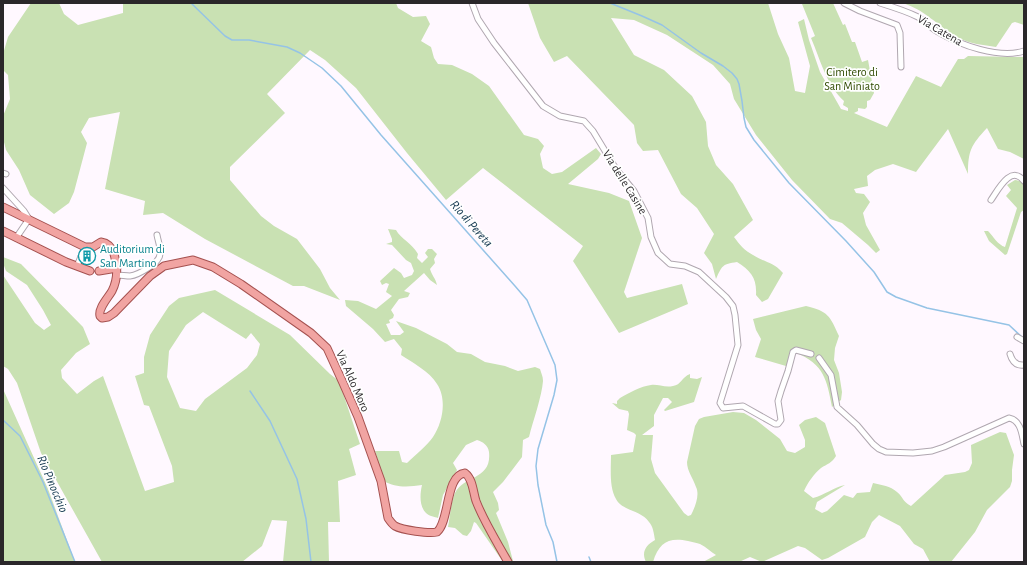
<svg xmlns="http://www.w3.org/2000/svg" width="1027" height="565" font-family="'Alegreya Sans',sans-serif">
  <rect width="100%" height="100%" fill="#fff8ff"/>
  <!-- green -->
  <path fill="#c9e1b3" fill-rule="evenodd" d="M 31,3 L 59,3 L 64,14 L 78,25 L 123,13 L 123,3 L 396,3 L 398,8 L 413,17 L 426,16 L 430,24 L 421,41 L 431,47 L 434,58 L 438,64 L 452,65 L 472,74 L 489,86 L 524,135 L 538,139 L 544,146 L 540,154 L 543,168 L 552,174 L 562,172 L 596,148 L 601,154 L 598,159 L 568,184 L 609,193 L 629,201 L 642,238 L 624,292 L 627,298 L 682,284 L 688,304 L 619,333 L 573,261 L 583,246 L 483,168 L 446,200 L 407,153 L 356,88 L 325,60 L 310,50 L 267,94 L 285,113 L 230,167 L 230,180 L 261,216 L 274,226 L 297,239 L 320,269 L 330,288 L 340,300 L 304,286 L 293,286 L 205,239 L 163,213 L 143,215 L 145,201 L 105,189 L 120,112 L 89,118 L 81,132 L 87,143 L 74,192 L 69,203 L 54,214 L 30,195 L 19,170 L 6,150 L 3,138 L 3,116 L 10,99 L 8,75 L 3,70 L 3,54 L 8,37 Z
    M 528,3 L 768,3 L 778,34 L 789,58 L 795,91 L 805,93 L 810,66 L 798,22 L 804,19 L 809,40 L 820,72 L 841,109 L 848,111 L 848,108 L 843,105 L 844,101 C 827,86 820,59 811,38 L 815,36 L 802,4 L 833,3 L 843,25 L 845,24 L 852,42 L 855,42 L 862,62 L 868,60 L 874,93 L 870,100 L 867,101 L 867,107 L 865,109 L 858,108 L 858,111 L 854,113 L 887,127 L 916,76 L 941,87 L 958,59 L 964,59 L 968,56 L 1024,57 L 1024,159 L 1010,152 L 998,149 L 987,128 C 971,145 968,151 968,174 L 948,129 L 916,172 L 893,164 L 875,170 L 867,176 L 868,186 L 854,189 L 856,193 L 864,194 L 870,202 L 863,213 L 866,225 L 880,250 L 876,253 L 868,245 L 842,223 L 830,219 L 792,180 L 756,135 L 734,99 L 730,84 L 713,65 L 667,35 L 634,20 L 611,18 L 634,55 L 664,70 L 692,96 L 706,122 L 708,146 L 716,165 L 733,184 L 753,220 L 734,237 C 739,244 745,251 753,255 C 765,263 772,261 783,273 L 768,299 L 762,302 L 756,295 C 757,278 751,271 737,262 C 722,264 722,266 716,279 L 712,264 L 704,253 L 714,234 L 697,208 L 681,194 L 658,150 L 643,151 L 637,143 L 634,125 L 567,56 L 554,62 L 540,38 Z
    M 902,3 L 1024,3 L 1024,25 L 1015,22 L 1012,23 L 996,47 C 984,45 969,44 957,37 C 938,26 924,9 902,3 Z
    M 1015,180 L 1021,181 L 1024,185 L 1024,210 L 1021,212 L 1007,254 L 1005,255 L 989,241 L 984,231 L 988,231 C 993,236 998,245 1005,247 L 1017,208 L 1006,196 L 1011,190 L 1007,185 Z
    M 388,229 L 396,230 C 401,239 412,243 418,254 L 417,258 L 422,263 L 428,257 L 425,253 L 428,249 L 432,249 L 437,254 L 434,259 L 435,263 L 430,269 C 432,276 435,277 437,285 L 430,280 L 424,273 L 404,291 L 410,293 L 408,297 L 399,299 L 391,310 L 394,315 L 393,318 L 389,320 L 390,323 L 386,324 L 391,335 L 400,335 L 404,332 L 396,321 L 416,328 L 447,344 L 457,352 L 471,354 L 485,362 L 505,366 L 518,371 L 535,367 L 540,369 C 541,373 543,376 543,381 C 542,396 533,421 529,437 L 523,440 L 522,457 L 503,482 L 493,492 L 498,503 L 499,510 L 496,513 L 508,542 L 513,561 L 512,562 L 503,562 L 476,523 L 474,522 L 471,531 L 467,536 L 463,535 L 455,528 L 448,527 C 450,517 451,501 455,493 C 464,475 492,480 489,452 C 488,445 483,442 477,440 L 466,445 L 453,463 L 457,470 L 443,495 L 438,518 C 435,517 429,516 426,513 C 419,506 420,494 422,485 C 409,487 395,488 384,481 L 375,451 L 399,451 L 402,462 L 407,463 C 416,454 427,446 433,437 C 443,422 447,399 437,384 C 429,371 413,363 401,355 L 402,349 L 394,339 L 385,342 L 373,329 L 346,306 L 345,300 L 358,301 L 376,309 L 392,296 L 386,292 L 389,284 L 386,283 L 382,285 L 380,281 L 394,268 L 401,273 L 404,278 L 412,275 L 414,271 L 411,263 L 406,260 L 392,245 L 386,244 L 392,242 L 392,239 Z
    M 3,257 L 21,264 L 83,327 L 90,344 L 76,353 L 61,370 L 62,378 L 77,394 L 94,381 L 103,376 L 145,491 L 174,482 L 172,466 L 149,406 L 144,405 L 135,376 L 144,373 L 144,357 L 150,335 L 169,306 L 179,298 L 215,290 L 290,335 L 330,374 L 339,381 L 360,444 L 349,449 L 356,475 L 338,481 L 340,522 L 328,522 L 329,562 L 283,562 L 287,521 L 272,520 L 262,546 L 242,562 L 102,562 L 41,453 L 17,383 L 8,369 L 3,366 L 3,275 L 35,323 L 44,330 L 51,325 L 43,310 L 27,285 L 6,271 L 3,263 ZM 203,312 L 246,339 L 251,333 L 260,344 L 257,355 L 247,368 L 205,399 L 196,411 L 180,408 L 167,377 L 169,351 L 186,325 Z
    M 806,306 C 828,311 830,316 839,336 L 835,348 L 834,360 L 839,373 L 842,392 L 841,400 L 832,407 C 827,380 824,364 796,353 L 786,366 L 755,357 L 761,339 L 756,330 L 753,319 Z
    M 690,374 L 690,378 L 697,379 L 702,377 L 694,402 L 665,411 L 664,410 L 672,402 L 668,398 L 663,398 L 654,415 L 654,426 L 642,435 L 653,435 L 651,459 L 655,473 L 684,513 L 688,516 L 691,515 C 695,507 700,495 696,487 C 693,478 687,471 687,462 L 695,426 L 699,419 L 704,417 L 733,412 L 744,413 L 756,420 L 780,439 L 787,451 L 795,453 L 805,447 L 805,440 L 799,425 L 805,420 L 816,417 L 825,423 L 836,456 C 832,463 827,464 821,468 C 814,474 808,482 804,491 L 813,498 C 825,495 834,487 845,485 L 817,502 L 815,509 L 822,513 L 827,511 L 844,495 L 853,498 L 857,493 L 870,492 L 873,483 C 882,485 890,486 897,492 C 904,498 902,501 911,506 L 945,475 L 965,472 L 969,470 L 972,463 L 971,445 L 1000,432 L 1006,433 L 1014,455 L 1012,470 L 1012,481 L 1010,487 L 987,510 L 975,532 L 951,562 L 930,562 L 923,549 L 914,544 L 900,526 L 879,515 L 872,522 L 865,537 L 828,558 L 822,560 L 805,548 L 798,546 L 762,562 L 750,557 L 739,562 L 703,562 L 716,555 C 711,552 706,547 700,544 C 697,543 692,542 688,541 C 668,537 659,543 653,562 L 646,562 C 641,552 646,545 655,540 C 654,534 653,526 649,522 C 641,510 622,511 616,499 C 609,487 611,468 611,455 L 633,452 L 636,435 L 634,433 L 627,430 L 629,414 L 628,411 L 619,409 L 612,403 L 617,404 L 617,401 L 620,398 C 629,393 641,386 651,385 C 658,384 665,388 673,386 C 681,385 682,377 690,374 Z
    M 3,389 L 48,489 L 75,562 L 3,562 Z"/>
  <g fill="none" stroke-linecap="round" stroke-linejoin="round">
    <!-- stream -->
    <path stroke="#95c3e6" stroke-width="1.5" d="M 191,3 L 225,36 L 232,40 L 249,40 L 287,47 L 300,53 L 322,68 L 341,86 L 381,135 L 515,286 L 527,300 L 555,365 L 557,380 L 554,395 L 538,449 L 536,466 L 538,485 L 546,525 L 553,542 L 557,562
      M 610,3 L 642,16 L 662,25 L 701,53 L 723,66 L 732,73 L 737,79 L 739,84 L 742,101 L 744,118 L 746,127 L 754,140 L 789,183 L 846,241 L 874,272 L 887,292 L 896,297 L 927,308 L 1009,325 L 1023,338
      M 250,391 L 270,421 L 297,479 L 306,519 L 311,562
      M 3,420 L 20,436 L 43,482 L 75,562
      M 589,557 L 591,562"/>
    <!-- minor casing -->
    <g stroke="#b0a7b0" stroke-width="7">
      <path id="minor" d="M 472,3 L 478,19 L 494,43 L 543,106 L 560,116 L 584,121 L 593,131 L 616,169 L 634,191 L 648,218 L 651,237 L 658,253 L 670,264 L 685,266 L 699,272 L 726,297 L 733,306 L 735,315 L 738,345 L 720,403 L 723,408 L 743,406 L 775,424 L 778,424 L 781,420 L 778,401 L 781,391 L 788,371 L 793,352 L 796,350 L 811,354
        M 844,3 L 860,11 L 897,25 L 900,33 L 901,67
        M 880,3 C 893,7 906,11 918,17 C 925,21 931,28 938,32 C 960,45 999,59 1024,51
        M 3,173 L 6,174
        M 3,188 L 24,211 L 29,219 L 16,238
        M 991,200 C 998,190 1011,164 1024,181
        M 77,266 L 85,247
        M 117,275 C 121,275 126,276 130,276 C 138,275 160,263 160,254 C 161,248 158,241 157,235
        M 1017,337 L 1024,341
        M 1010,354 C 1012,361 1016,366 1024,365
        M 819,358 L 831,375 L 837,407 L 857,425 L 873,444 L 879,449 L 886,452 L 913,453 L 932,451 L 944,447 L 1009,418 C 1021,420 1022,435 1024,444"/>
    </g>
    <!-- major casing -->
    <g stroke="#a55150" stroke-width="9">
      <path id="major" d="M 3,207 L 85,247 L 93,247 L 101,242 C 108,243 112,248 114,254 C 118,267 118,279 112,291 C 108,298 98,308 100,316 L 102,318 L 108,317 L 114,313 L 150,276 L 164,266 L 193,260 L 213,267 L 241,284 L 311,333 L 327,348 L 343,383 L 358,417 L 381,481 L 388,518 C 390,521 392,524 395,526 C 402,530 429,534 437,532 C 450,521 445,475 465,473 C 473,479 473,492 476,501 C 484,522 497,542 508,562
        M 3,231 L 66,262 L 90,271
        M 99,271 L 117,268"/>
    </g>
    <!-- minor -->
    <use href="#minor" stroke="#fff" stroke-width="5"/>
    <!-- major -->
    <use href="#major" stroke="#f1a4a2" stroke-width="7"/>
  </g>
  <!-- icons -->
  <defs>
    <g id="building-ring" transform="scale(0.9)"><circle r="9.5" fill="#fff" stroke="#0f9aa8" stroke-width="1.5"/><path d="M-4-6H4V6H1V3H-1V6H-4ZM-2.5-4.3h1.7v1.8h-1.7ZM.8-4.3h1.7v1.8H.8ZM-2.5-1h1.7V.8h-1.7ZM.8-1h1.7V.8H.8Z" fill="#0f9aa8"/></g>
  </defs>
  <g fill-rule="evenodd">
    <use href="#building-ring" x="87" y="256"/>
  </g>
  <g text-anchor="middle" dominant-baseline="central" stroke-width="3.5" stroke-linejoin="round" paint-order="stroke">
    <!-- street labels -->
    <g font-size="12" fill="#2a272a" stroke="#fff">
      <text transform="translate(940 30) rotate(30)">Via Catena</text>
      <text transform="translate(625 182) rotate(58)">Via delle Casine</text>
      <text transform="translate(353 381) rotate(66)">Via Aldo Moro</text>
    </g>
    <!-- park labels -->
    <g font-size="12" fill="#2f4a01" stroke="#fff">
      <text x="852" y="72">Cimitero di<tspan x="852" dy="14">San Miniato</tspan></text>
    </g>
    <!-- culture labels -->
    <g font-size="12" fill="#0d838f" stroke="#fff" text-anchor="start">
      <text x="100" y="249">Auditorium di<tspan x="100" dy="14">San Martino</tspan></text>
    </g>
    <!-- water labels -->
    <g font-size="13" font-style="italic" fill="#13374f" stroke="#fff">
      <text transform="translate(471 224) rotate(49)">Rio di Pereta</text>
      <text transform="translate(52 484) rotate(67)">Rio Pinocchio</text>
    </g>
  </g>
  <!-- border -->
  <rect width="1027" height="565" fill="none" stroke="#2a272a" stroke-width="8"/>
</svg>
